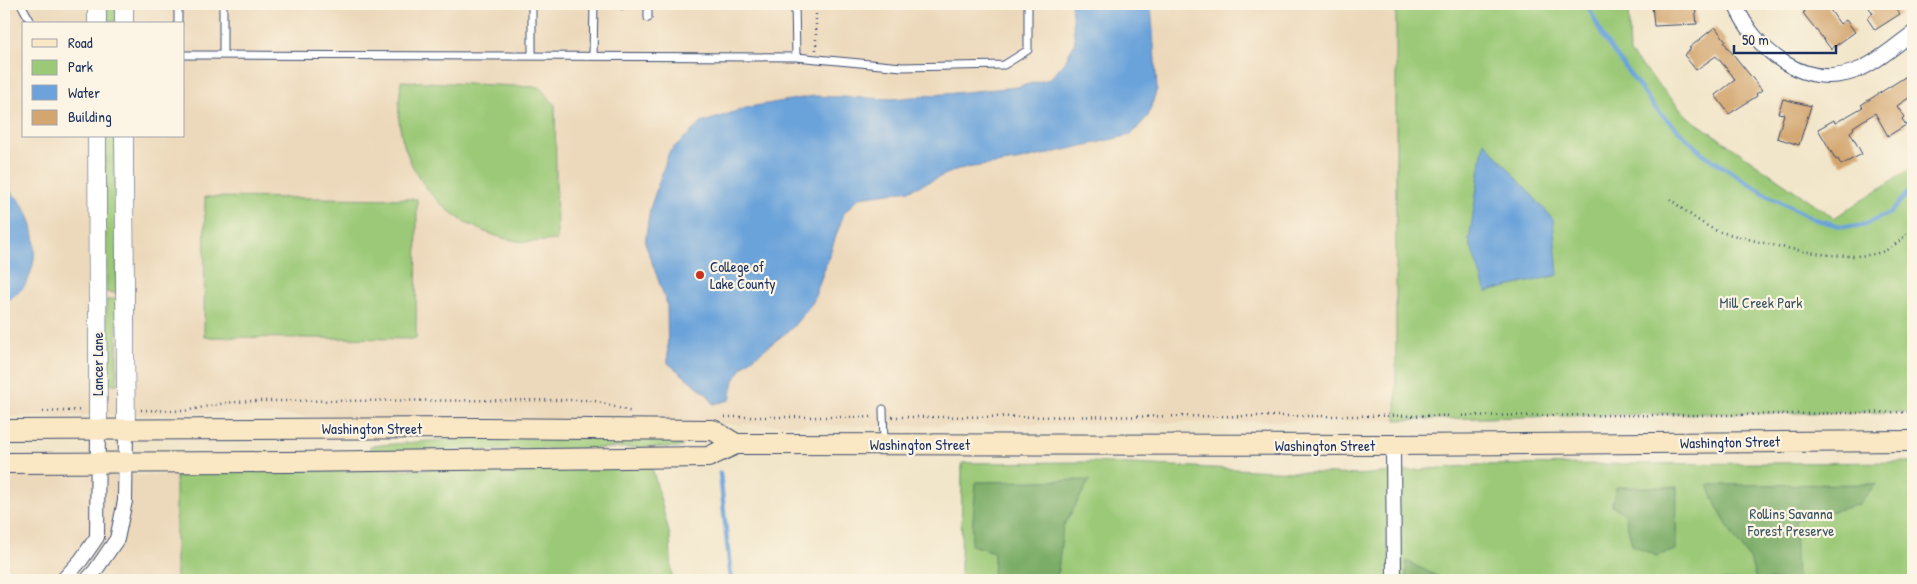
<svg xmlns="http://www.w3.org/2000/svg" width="1917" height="584" font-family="'Patrick Hand',sans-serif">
  <rect width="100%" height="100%" fill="#fcf5e5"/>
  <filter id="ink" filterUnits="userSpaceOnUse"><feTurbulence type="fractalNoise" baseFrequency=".02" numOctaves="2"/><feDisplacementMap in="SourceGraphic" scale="10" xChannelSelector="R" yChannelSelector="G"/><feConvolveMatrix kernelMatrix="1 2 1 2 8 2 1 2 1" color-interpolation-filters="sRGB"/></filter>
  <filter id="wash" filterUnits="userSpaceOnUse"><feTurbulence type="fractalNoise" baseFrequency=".0096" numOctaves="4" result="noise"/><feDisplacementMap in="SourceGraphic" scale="20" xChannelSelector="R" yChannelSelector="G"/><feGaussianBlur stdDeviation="1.12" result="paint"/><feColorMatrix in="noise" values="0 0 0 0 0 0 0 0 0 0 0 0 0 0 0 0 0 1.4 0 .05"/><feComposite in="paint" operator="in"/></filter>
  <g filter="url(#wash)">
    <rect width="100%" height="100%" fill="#f2e6ca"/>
    <!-- built -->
    <path fill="#ecd8ba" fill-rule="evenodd" d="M 4,4 L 1396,4 L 1396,420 L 881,426 L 392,420 L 222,413 L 4,417 ZM 24,24 L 184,24 L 184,136 L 24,136 Z
      M 176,475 L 177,580 L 4,580 L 4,476 Z"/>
    <!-- green -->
    <path fill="#9bc977" stroke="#5b7c6a" d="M 105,4 L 116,4 L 116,21 L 105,22 Z
      M 1396,4 L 1628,4 L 1630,53 L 1688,117 L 1834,218 L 1913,167 L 1913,412 L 1655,414 L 1396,420 Z
      M 401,81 L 539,87 L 555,105 L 557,240 C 544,241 531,243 518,241 C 459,232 409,187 400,127 C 397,112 400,96 401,81 Z
      M 105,136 L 116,136 L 117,293 L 106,292 Z
      M 205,197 L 417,199 L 416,339 L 204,337 Z
      M 114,299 L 117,300 L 117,384 L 106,385 L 106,300 Z
      M 474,437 L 682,439 L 682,447 L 370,452 L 370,446 Z
      M 1090,462 L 1357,475 L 1478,465 L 1913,462 L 1913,580 L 961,580 L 962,463 Z
      M 652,467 L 670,536 L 672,580 L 176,580 L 176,475 L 224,471 Z"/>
    <!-- forest -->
    <path fill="#7cad68" stroke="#4c6e63" d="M 1090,480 L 1063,527 L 1057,580 L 993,580 L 994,552 L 971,545 L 976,482 Z
      M 1876,484 L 1858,505 L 1795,520 L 1797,580 L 1756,580 L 1750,559 L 1733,536 L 1717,507 L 1708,485 Z
      M 1616,487 L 1677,487 L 1676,550 L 1656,556 L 1632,545 L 1625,514 L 1612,505 Z
      M 1406,561 L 1445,580 L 1406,580 Z"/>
    <!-- water -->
    <path fill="#6ba3da" stroke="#43699c" d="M 1071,4 L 1151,4 L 1157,89 L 1148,116 L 1131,135 L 1016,161 L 958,169 L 910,190 L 860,197 L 844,213 L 813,302 L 792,328 L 744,365 L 734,380 L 730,400 L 713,404 L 708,395 L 668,363 L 667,304 L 645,243 L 650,209 L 669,152 L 701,123 L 749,107 L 814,96 L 892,99 L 1017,87 L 1050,79 L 1065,61 L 1075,43 Z
      M 1484,141 L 1553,219 L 1558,275 L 1486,292 L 1469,241 Z
      M 4,188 C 36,204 43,256 25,285 C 20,292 11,298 4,302 Z"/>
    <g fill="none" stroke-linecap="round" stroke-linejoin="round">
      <!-- stream -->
      <path stroke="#6ba3da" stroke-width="4.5" d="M 1587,4 L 1604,39 L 1655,108 L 1703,154 L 1767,195 L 1814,219 L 1840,226 L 1860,226 L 1890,213 L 1913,187
        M 720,473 L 731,580"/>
    </g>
    <g id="blocks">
      <!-- building -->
      <path fill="#d3a670" d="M 1652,4 L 1693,4 L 1693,6 L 1695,6 L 1697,24 L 1654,26 Z
        M 1800,4 L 1826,4 L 1840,24 L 1846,20 L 1855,32 L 1831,49 L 1803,13 L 1805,12 Z
        M 1866,4 L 1892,4 L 1900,14 L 1875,30 L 1867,18 L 1873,13 Z
        M 1715,27 L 1726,41 L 1724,42 L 1728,48 L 1762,90 L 1756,94 L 1757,96 L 1729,114 L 1715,95 L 1735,80 L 1732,75 L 1716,56 L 1696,70 L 1684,55 L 1691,49 L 1689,48 Z
        M 1913,72 L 1913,95 L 1897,106 L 1904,117 L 1902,119 L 1906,125 L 1888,136 L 1875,113 L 1853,127 L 1854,129 L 1850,132 L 1862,154 L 1841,165 L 1838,159 L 1836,160 L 1818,129 L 1834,120 L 1835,123 L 1863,107 L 1861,105 L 1867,101 Z
        M 1783,99 L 1811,106 L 1799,145 L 1777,138 L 1784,114 L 1778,113 Z"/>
    </g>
  </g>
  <g filter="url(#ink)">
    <use href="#blocks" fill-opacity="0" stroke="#3b4a6e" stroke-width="1"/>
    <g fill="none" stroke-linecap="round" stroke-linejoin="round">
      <!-- service casing -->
      <g stroke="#3b4a6e" stroke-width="9">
        <path id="service" d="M 21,4 L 32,24
          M 223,4 L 223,55
          M 532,4 L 532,56
          M 648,4 L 648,18
          M 795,4 L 796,57
          M 178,24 L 178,4
          M 184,55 L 796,57 L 902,67 L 1004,65 L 1028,50 L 1028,4
          M 593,56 L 594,4
          M 883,409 L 884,443"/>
      </g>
      <!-- minor casing -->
      <g stroke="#3b4a6e" stroke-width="16">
        <path id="minor" d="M 1735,4 C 1755,51 1807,93 1860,69 C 1879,61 1896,45 1913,33
          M 1393,445 L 1394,580
          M 63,580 L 81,560 L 97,537 L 98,430
          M 87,580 L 95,571 L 117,539 L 125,501 L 126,430"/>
      </g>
      <!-- tertiary casing -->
      <g stroke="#3b4a6e" stroke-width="19">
        <path id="tertiary" d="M 97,4 L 97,24
          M 124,4 L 124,24
          M 97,136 L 98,430
          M 124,136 L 126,430"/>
      </g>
      <!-- secondary casing -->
      <g stroke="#3b4a6e" stroke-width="22">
        <path id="secondary" d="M 4,430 L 482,428 L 713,430 L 736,444
          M 4,463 L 289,462 L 708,457 L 736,444 L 1393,445 L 1913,441"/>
      </g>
      <!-- path -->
      <path stroke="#3b4a6e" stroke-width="2.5" stroke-dasharray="1 4" stroke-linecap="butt" d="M 622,4 L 622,13
        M 816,50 L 816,4
        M 1670,199 C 1683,209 1696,220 1711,228 C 1719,233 1731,234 1740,237 C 1775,246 1850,265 1884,251 C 1896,246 1904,236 1913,227
        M 141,410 L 184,411 L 225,403 L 250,401 L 592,400 L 632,412
        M 43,412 L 83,410
        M 725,417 L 874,417
        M 892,417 L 1724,415 L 1913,412"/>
      <!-- service -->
      <use href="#service" stroke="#fff" stroke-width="7"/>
      <!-- minor -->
      <use href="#minor" stroke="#fff" stroke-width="14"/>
      <!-- tertiary -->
      <use href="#tertiary" stroke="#fff" stroke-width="18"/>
      <!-- secondary -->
      <use href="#secondary" stroke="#fae7c3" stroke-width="20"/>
    </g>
  </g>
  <!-- markers -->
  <circle fill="#c8321e" stroke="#fcf5e5" stroke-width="2" cx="700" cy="275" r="5"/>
  <g text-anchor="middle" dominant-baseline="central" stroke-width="4.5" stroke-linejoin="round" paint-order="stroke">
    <!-- poi labels -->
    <g font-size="15" fill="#1b2f5e" stroke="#fcf5e5" text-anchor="start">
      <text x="710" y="266">College of<tspan x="710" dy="17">Lake County</tspan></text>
    </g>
    <!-- park labels -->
    <g font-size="15" fill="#3b5664" stroke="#fcf5e5">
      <text x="1761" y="302">Mill Creek Park</text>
      <text x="1791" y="513">Rollins Savanna<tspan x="1791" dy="17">Forest Preserve</tspan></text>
    </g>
    <!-- street labels -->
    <g font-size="15" fill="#1b2f5e" stroke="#fcf5e5">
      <text transform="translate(97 364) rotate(-90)">Lancer Lane</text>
      <text x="372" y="428">Washington Street</text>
      <text transform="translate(1730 442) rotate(-1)">Washington Street</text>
      <text x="920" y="444">Washington Street</text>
      <text x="1325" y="445">Washington Street</text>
    </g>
  </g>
  <!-- margin -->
  <rect width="1917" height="584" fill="none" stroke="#fcf5e5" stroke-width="20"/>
  <!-- legend -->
  <rect x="22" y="22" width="162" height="115" fill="#fcf5e5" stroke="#a2a6af"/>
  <rect x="32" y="39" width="25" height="8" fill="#fae7c3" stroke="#a2a6af"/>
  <text x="68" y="48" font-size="15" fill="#1b2f5e">Road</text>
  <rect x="32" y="60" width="25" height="15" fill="#9bc977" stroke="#a2a6af"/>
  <text x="68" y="72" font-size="15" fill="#1b2f5e">Park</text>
  <rect x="32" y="85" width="25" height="15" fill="#6ba3da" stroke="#a2a6af"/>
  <text x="68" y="98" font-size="15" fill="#1b2f5e">Water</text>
  <rect x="32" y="110" width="25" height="15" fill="#d3a670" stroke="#a2a6af"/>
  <text x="68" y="122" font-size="15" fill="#1b2f5e">Building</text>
  <!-- scale -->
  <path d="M1734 45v8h102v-8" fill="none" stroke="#1b2f5e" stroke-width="2.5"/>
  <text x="1742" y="45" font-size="15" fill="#1b2f5e" stroke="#fcf5e5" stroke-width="4" paint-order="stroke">50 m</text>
</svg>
